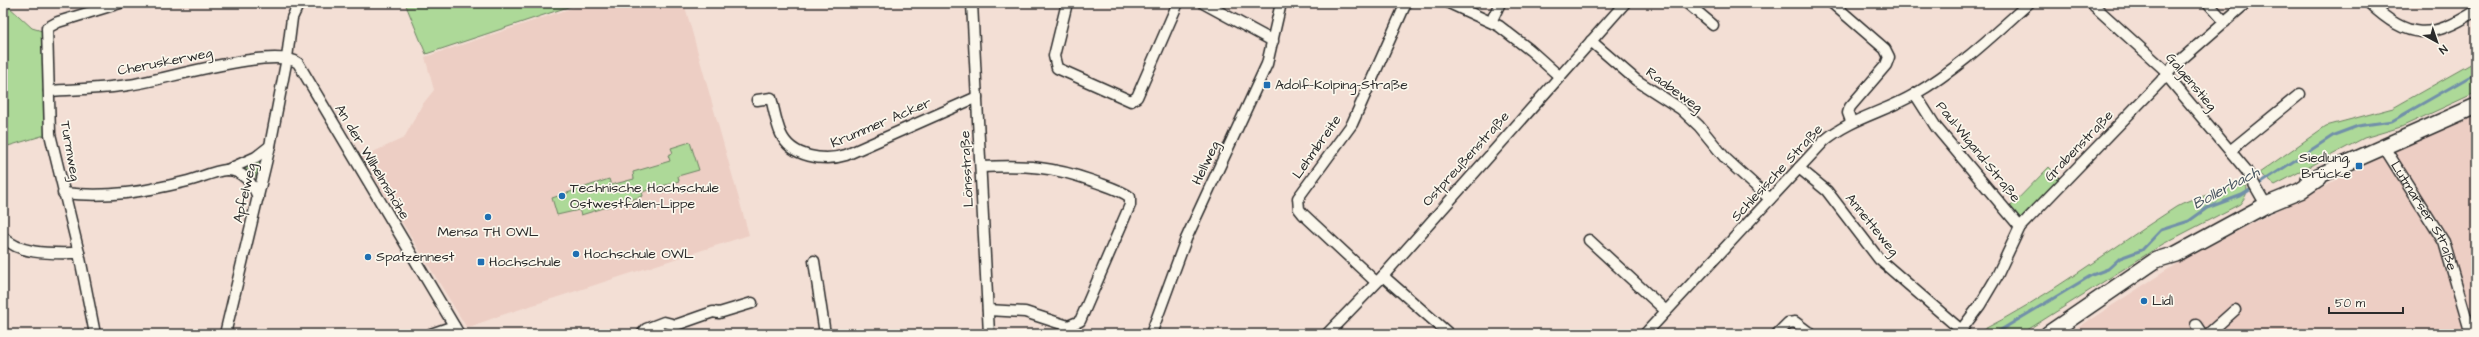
<svg xmlns="http://www.w3.org/2000/svg" width="2479" height="337" font-family="'Architects Daughter',sans-serif">
  <rect width="100%" height="100%" fill="#f3dfd5"/>
  <filter id="ink" filterUnits="userSpaceOnUse"><feTurbulence type="fractalNoise" baseFrequency=".025" numOctaves="2"/><feDisplacementMap in="SourceGraphic" scale="8" xChannelSelector="R" yChannelSelector="G"/><feConvolveMatrix kernelMatrix="1 2 1 2 8 2 1 2 1" color-interpolation-filters="sRGB"/></filter>
  <g filter="url(#ink)">
    <!-- built -->
    <path fill="#edcec4" d="M 587,3 L 684,3 L 749,235 L 499,316 L 467,328 L 362,157 L 404,138 L 422,105 L 434,90 L 425,57 Z
      M 2476,114 L 2476,334 L 2068,334 L 2184,259 L 2383,156 Z"/>
    <!-- green -->
    <path fill="#add998" stroke="#6c8262" d="M 3,3 L 9,3 L 7,5 L 32,28 L 42,31 L 45,135 L 8,146 L 3,142 Z
      M 405,3 L 580,3 L 426,54 Z
      M 2476,61 L 2475,93 L 2401,127 L 2364,138 L 2275,185 L 2259,173 L 2326,126 L 2393,108 Z
      M 690,142 L 699,170 L 678,176 L 679,181 L 642,192 L 643,196 L 581,215 L 579,210 L 557,215 L 552,198 L 609,179 L 611,185 L 634,179 L 633,172 L 670,161 L 668,155 L 673,153 L 671,148 Z
      M 269,157 L 263,186 L 256,178 L 254,170 L 238,170 Z
      M 2049,167 L 2061,179 L 2021,220 L 2009,208 Z
      M 2244,181 C 2250,191 2246,196 2240,204 L 2163,244 L 2021,334 L 1965,334 L 1969,330 L 1975,334 C 2047,298 2109,250 2176,207 C 2196,195 2223,194 2244,181 Z"/>
    <g fill="none" stroke-linecap="round" stroke-linejoin="round">
      <!-- stream -->
      <path stroke="#7190a9" stroke-width="3" d="M 1994,334 L 2092,275 L 2108,269 L 2120,258 L 2142,250 L 2161,230 L 2189,221 L 2207,208 L 2242,195 L 2334,135 L 2358,126 L 2392,121 L 2476,73"/>
      <!-- street casing -->
      <g stroke="#2b2b2b" stroke-width="13">
        <g id="street">
          <path d="M 972,3 L 989,334"/>
          <path d="M 1067,3 L 1054,56 L 1057,68 L 1131,101 L 1137,97 L 1178,3"/>
          <path d="M 1203,3 L 1273,41"/>
          <path d="M 1449,3 L 1499,26 L 1530,50 L 1559,76"/>
          <path d="M 1687,3 L 1713,25"/>
          <path d="M 1832,3 L 1885,49 L 1889,57 L 1886,65 L 1850,107 L 1848,113 L 1851,121"/>
          <path d="M 2091,3 L 2167,72 L 2172,82 L 2246,170 L 2266,205"/>
          <path d="M 2208,3 L 2225,22"/>
          <path d="M 2369,3 C 2409,40 2430,40 2476,11"/>
          <path d="M 1492,20 L 1500,3"/>
          <path d="M 1591,41 L 1636,80 L 1681,109 L 1699,126 L 1726,159 L 1770,199"/>
          <path d="M 49,91 C 75,89 102,89 128,85 C 161,81 275,45 298,63 L 459,334"/>
          <path d="M 1915,94 L 1936,127 L 2020,227"/>
          <path d="M 757,100 L 771,98 C 774,109 776,123 781,134 C 791,157 824,162 846,155 L 977,97"/>
          <path id="s1" d="M 2384,147 L 2444,242 L 2471,334"/>
          <path d="M 2230,151 L 2300,94"/>
          <path d="M 981,167 C 1025,165 1051,166 1093,181 C 1106,186 1119,189 1130,197 L 1130,205 L 1080,321 L 1068,326 L 1025,312 L 988,310"/>
          <path d="M 1799,168 L 1827,191 L 1879,259 L 1961,330"/>
          <path d="M 227,170 L 256,157 L 270,146"/>
          <path d="M 63,193 C 109,198 143,192 188,181 C 200,178 214,171 226,170 C 242,169 254,185 258,198"/>
          <path d="M 3,237 C 21,256 55,253 79,253"/>
          <path d="M 1589,240 L 1666,311"/>
          <path d="M 814,261 L 825,334"/>
          <path d="M 1383,276 L 1449,334"/>
          <path d="M 1376,282 L 1303,214 L 1299,209 L 1298,198 L 1352,124 L 1406,3"/>
          <path d="M 2196,325 L 2202,334"/>
          <path d="M 95,334 L 79,253 L 50,134 L 47,28 L 58,22 L 120,3"/>
          <path d="M 225,334 L 270,146 L 287,58 L 292,18 L 299,3"/>
          <path d="M 431,334 L 454,326"/>
          <path d="M 642,334 L 646,329 L 664,322 L 676,325 L 713,312 L 719,313 L 752,303"/>
          <path d="M 1151,334 L 1186,239 L 1267,64 L 1281,3"/>
          <path d="M 1327,334 L 1383,276 L 1625,3"/>
          <path d="M 1645,334 L 1824,141 C 1851,118 1885,112 1915,94 C 1958,69 1992,36 2029,3"/>
          <path d="M 1777,334 L 1788,323 L 1795,322 L 1811,334"/>
          <path d="M 1958,334 L 1980,305 L 1996,278 L 2020,227 L 2161,81 L 2167,72 L 2246,3"/>
          <path d="M 2208,334 L 2235,310"/>
        </g>
      </g>
      <!-- secondary casing -->
      <g stroke="#2b2b2b" stroke-width="18">
        <path id="secondary" d="M 2309,180 L 2476,106
          M 2048,334 L 2156,260 L 2176,254 L 2266,205 L 2300,191 L 2319,178"/>
      </g>
      <!-- street -->
      <use href="#street" stroke="#fbf7ec" stroke-width="10"/>
      <!-- secondary -->
      <use href="#secondary" stroke="#fbf7ec" stroke-width="15"/>
    </g>
  </g>
  <!-- markers -->
  <g fill="#1f6fb2" stroke="#fbf7ec" stroke-width="1.5">
    <rect x="1263" y="81" width="8" height="8" rx="2"/>
    <rect x="2355" y="162" width="8" height="8" rx="2"/>
    <circle cx="562" cy="196" r="4"/>
    <circle cx="488" cy="217" r="4"/>
    <circle cx="576" cy="254" r="4"/>
    <circle cx="368" cy="257" r="4"/>
    <rect x="477" y="258" width="8" height="8" rx="2"/>
    <circle cx="2144" cy="301" r="4"/>
  </g>
  <g text-anchor="middle" dominant-baseline="central" stroke-width="3.5" stroke-linejoin="round" paint-order="stroke">
    <!-- street labels -->
    <g font-size="14" fill="#2b2b2b" stroke="#fbf7ec">
      <text transform="translate(165 62) rotate(-11)">Cheruskerweg</text>
      <text transform="translate(2191 82) rotate(50)">Galgenstieg</text>
      <text transform="translate(1674 90) rotate(36)">Raabeweg</text>
      <text transform="translate(881 123) rotate(-23)">Krummer Acker</text>
      <text transform="translate(2079 146) rotate(-46)">Grabenstraße</text>
      <text transform="translate(1317 147) rotate(-55)">Lehmbreite</text>
      <text transform="translate(70 151) rotate(80)">Turmweg</text>
      <text transform="translate(1978 152) rotate(51)">Paul-Wigand-Straße</text>
      <text transform="translate(1466 159) rotate(-48)">Ostpreußenstraße</text>
      <text transform="translate(372 162) rotate(59)">An der Wilhelmshöhe</text>
      <text transform="translate(1206 163) rotate(-65)">Hellweg</text>
      <text transform="translate(967 169) rotate(-93)">Lönsstraße</text>
      <text transform="translate(1777 173) rotate(-47)">Schlesische Straße</text>
      <text transform="translate(245 193) rotate(-77)">Apfelweg</text>
      <text stroke="none"><textPath href="#s1" startOffset="80">Lütmarser Straße</textPath></text>
      <text transform="translate(1872 225) rotate(51)">Annetteweg</text>
    </g>
    <!-- poi labels -->
    <g font-size="14" fill="#2b2b2b" stroke="#fbf7ec" text-anchor="start">
      <text x="1275" y="85">Adolf-Kolping-Straße</text>
      <text x="2351" y="158" text-anchor="end">Siedlung,<tspan x="2351" dy="16">Brücke</tspan></text>
      <text x="570" y="188">Technische Hochschule<tspan x="570" dy="16">Ostwestfalen-Lippe</tspan></text>
      <text x="488" y="232" text-anchor="middle">Mensa TH OWL</text>
      <text x="584" y="254">Hochschule OWL</text>
      <text x="376" y="257">Spatzennest</text>
      <text x="489" y="262">Hochschule</text>
      <text x="2152" y="301">Lidl</text>
    </g>
    <!-- water labels -->
    <g font-size="15" font-style="italic" fill="#485560" stroke="#fbf7ec">
      <text transform="translate(2226 188) rotate(-28)">Bollerbach</text>
    </g>
  </g>
  <!-- margin -->
  <rect width="2479" height="337" fill="none" stroke="#fbf7ec" stroke-width="16"/>
  <rect x="8" y="8" width="2463" height="321" fill="none" stroke="#2b2b2b" stroke-width="1.5" filter="url(#ink)"/>
  <!-- north arrow -->
  <g transform="translate(2437 42) rotate(140)" stroke="#fbf7ec" stroke-width="3" paint-order="stroke">
  <path d="M0-3L7 15L0 10L-7 15Z" fill="#2b2b2b"/>
  <text y="-6" font-size="11" font-weight="bold" text-anchor="middle" fill="#2b2b2b">N</text>
  </g>
  <!-- scale -->
  <path d="M2329 307v6h74v-6" fill="none" stroke="#2b2b2b" stroke-width="2"/>
  <text x="2335" y="307" font-size="12" fill="#2b2b2b" stroke="#fbf7ec" stroke-width="3" paint-order="stroke">50 m</text>
</svg>
